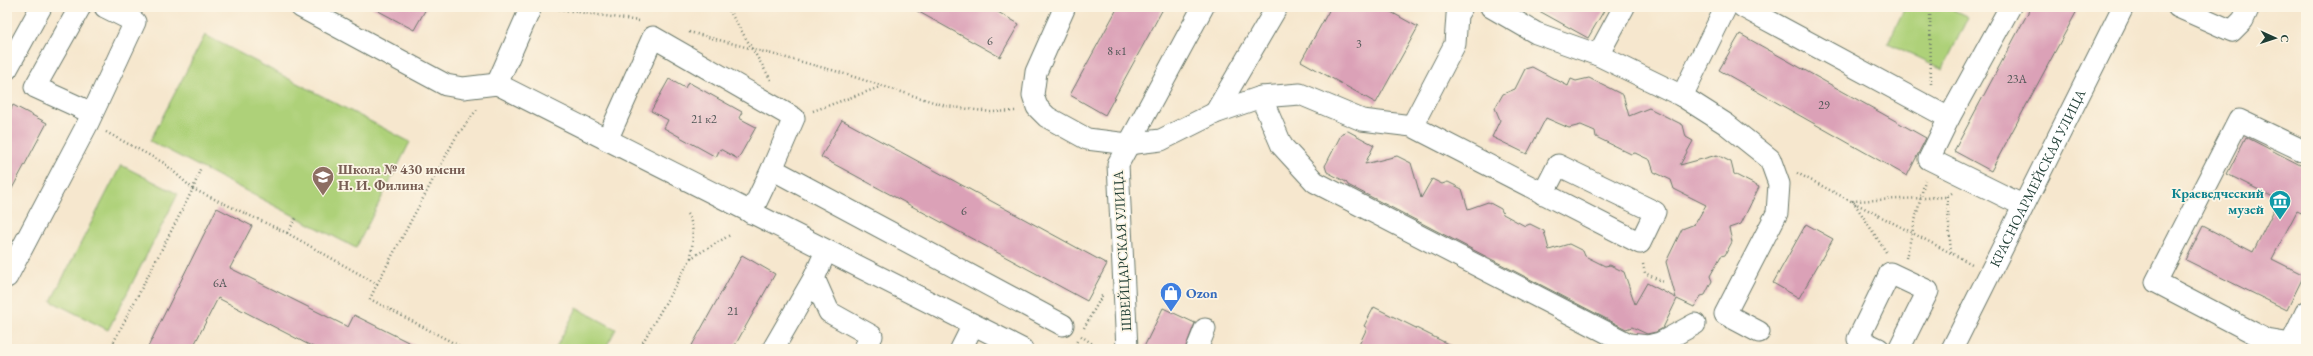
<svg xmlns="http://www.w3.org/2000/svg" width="2313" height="356" font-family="'EB Garamond',serif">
  <rect width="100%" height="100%" fill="#fcf5e5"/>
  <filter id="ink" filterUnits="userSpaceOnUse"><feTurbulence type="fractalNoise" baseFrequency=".025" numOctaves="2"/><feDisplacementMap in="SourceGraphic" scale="8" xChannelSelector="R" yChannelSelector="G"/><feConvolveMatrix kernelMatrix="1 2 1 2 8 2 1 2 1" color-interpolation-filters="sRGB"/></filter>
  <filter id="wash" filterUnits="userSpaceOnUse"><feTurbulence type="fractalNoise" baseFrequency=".012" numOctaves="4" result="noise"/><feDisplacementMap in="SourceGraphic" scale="16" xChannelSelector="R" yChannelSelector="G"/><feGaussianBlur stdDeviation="0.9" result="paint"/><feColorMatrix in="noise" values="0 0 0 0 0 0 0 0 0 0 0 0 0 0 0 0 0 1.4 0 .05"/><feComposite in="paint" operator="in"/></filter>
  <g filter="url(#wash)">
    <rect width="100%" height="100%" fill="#f6e7ce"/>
    <!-- park -->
    <path fill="#aed179" stroke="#668756" d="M 1905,7 L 1948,7 L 1968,17 L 1943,69 L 1888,43 Z
      M 205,35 L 410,142 L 356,248 L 150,141 Z
      M 121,165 L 178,194 L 108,330 L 51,301 Z
      M 577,308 L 616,329 L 605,349 L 555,349 Z"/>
    <g id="blocks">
      <!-- building -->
      <path fill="#dba1b7" d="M 371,7 L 427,7 L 414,30 Z
        M 910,7 L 989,7 L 1019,24 L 1000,57 Z
        M 1118,7 L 1164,7 L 1105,115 L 1070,95 Z
        M 1331,7 L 1382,7 L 1418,27 L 1376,103 L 1301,61 Z
        M 1532,7 L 1606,7 L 1588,38 Z
        M 2031,7 L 2079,7 L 1991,171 L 1954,151 Z
        M 1740,34 L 1926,138 L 1907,176 L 1719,70 Z
        M 1532,67 L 1568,86 L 1571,79 L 1576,81 L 1589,78 L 1623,95 L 1629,116 L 1649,108 L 1683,125 L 1686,137 L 1693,141 L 1680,165 L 1717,155 L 1731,162 L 1734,174 L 1759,187 L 1741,224 L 1729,228 L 1732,242 L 1725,255 L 1721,256 L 1710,276 L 1712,281 L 1705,295 L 1701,296 L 1694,307 L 1677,299 L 1663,328 L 1656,332 L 1647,334 L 1632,327 L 1626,329 L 1348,185 L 1346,182 L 1327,172 L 1325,166 L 1342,133 L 1348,131 L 1374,145 L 1365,164 L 1397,156 L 1411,163 L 1421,198 L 1432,179 L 1442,184 L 1448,182 L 1462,189 L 1468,209 L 1488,202 L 1501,209 L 1503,214 L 1525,226 L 1530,224 L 1544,231 L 1549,250 L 1569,244 L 1583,251 L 1585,256 L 1605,266 L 1610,265 L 1624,272 L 1635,304 L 1647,283 L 1676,298 L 1666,262 L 1682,229 L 1695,224 L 1706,205 L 1674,189 L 1671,180 L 1654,172 L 1650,160 L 1635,153 L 1631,154 L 1596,137 L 1595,131 L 1581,125 L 1569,128 L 1546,118 L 1527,154 L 1492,137 L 1500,120 L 1495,108 L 1503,94 L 1515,89 L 1525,69 Z
        M 669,79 L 685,88 L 688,82 L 742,112 L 739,118 L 756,127 L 738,159 L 720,149 L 716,157 L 664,128 L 668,120 L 651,111 Z
        M 13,105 L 47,123 L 7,198 L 7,117 Z
        M 842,120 L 1107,264 L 1087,301 L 821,157 Z
        M 2246,137 L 2306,168 L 2306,215 L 2297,211 L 2272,259 L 2304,275 L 2287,310 L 2186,260 L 2203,226 L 2253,252 L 2279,200 L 2227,174 Z
        M 217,208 L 252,226 L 230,268 L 348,327 L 354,315 L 422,349 L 317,349 L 218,298 L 192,349 L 147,349 Z
        M 1806,224 L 1833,239 L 1799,298 L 1773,283 Z
        M 742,255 L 775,274 L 733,349 L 690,349 Z
        M 1374,307 L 1458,349 L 1357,349 L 1367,328 L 1364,326 Z
        M 1163,308 L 1195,323 L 1185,349 L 1143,349 Z"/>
    </g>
  </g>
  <g filter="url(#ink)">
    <use href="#blocks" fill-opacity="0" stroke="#6a786a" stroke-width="1"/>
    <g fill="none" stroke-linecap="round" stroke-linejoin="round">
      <!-- minor casing -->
      <g stroke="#6a786a" stroke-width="23">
        <g id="minor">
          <path d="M 80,7 L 35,87 L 92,113"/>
          <path d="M 301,7 L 446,85 L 463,88 L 497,84 L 1022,349"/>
          <path d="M 1061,7 L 1064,9 L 1036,72 L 1033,95 L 1037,107 L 1047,117 L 1087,139 L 1128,144 L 1161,140 L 1215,113 L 1261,97 L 1300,94 L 1362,120 L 1412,126 L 1455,44 L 1457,15 L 1462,7"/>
          <path d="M 1491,7 L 1536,33 L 1598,55 L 1682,96 L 1726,124 L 1770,159 L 1779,184 L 1777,213 L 1725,314 L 1759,332"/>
          <path d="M 1743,7 L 1949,118"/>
          <path d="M 2010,7 L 1949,118 L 1929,159 L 2022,205"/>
          <path d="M 2178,7 L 2232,31 L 2243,20 L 2249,7"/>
          <path d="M 1598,55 L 1624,7"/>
          <path d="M 7,69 L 41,7"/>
          <path d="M 497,84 L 531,7"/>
          <path d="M 1682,96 L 1726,7"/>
          <path d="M 1261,97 L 1282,146 L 1315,182 L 1629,344 L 1648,346 L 1660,343 L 1695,324"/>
          <path d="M 1215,113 L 1277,7"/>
          <path d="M 1412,126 L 1640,243 L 1655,212 L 1558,165 L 1543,194"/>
          <path d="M 607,140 L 653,37 L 794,118 L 772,169"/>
          <path d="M 751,213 L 772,169 L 1063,325"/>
          <path d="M 7,277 L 88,123 L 135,22 L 105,7"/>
          <path d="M 814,278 L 829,312 L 872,336 L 864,349"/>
          <path d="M 2291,344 L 2306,312"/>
          <path d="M 773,349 L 814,278 L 826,251"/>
          <path d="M 961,349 L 973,325"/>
          <path d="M 1127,349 L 1118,164 L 1203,7"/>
          <path d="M 1197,349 L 1205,329"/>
          <path d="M 1879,349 L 1858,339 L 1890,273 L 1928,291 L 1899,349"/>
          <path id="s1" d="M 1952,349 L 2123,7"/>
          <path d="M 2302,349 L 2291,344 L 2267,340 L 2156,282 L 2239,120 L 2306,152"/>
        </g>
      </g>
      <!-- path -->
      <path stroke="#6a786a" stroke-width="2.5" stroke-dasharray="1 3" stroke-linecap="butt" d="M 727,7 L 771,80
        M 1930,7 L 1931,84
        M 551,8 L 639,21
        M 689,32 L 832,70 L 946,106 L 991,112 L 1017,111
        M 813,111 L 880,87
        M 106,132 L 164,163 L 193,189 L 287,233 L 377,284 L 456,137 L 478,108
        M 1797,173 L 1972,264
        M 1947,196 L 1951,254
        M 687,214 C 696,226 692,244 691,258
        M 287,233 L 297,217
        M 1886,252 L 1853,201 L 1946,197 L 1952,193
        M 1906,258 L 1925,180
        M 1643,264 L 1645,273 L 1665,283
        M 377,284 L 370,299 L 465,349
        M 1084,328 L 1103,294
        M 1081,336 L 1100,349
        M 110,349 L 193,189 L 201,167
        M 639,349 L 691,258 L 730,235
        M 1073,349 L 1077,341"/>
      <!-- minor -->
      <use href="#minor" stroke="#fff" stroke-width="21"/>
    </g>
  </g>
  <!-- icons -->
  <defs>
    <g id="school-pin" transform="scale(1.15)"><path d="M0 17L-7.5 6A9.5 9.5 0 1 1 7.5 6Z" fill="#8d6e63" stroke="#fcf5e5"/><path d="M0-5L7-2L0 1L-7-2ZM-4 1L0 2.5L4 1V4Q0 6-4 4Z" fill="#fff"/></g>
    <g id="museum-pin" transform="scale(1.15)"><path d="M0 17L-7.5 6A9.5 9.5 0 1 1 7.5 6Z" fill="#0f9aa8" stroke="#fcf5e5"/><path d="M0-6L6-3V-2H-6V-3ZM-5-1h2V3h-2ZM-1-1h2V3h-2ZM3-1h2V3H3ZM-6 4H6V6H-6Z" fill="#fff"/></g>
    <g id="shop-pin" transform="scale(1.15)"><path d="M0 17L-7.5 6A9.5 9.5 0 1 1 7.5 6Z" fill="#3f7fe0" stroke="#fcf5e5"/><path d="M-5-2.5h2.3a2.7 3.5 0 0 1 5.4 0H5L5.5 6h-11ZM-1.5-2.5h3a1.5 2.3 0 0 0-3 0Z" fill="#fff"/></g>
  </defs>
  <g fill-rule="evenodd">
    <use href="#school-pin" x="323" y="177"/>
    <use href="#museum-pin" x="2280" y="201"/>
    <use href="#shop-pin" x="1171" y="293"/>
  </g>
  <g text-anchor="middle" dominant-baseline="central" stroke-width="3.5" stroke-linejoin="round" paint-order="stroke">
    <!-- number labels -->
    <g font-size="12" fill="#4e5655">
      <text x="990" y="41">6</text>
      <text x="1359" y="44">3</text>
      <text x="1117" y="51">8 к1</text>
      <text x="2017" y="79">23А</text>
      <text x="1824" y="105">29</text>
      <text x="704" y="119">21 к2</text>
      <text x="964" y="211">6</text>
      <text x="220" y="283">6А</text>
      <text x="733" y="311">21</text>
    </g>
    <!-- education labels -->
    <g font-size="14" font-weight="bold" fill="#785e54" stroke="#fcf5e5" text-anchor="start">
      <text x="338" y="169">Школа № 430 имени<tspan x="338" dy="16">Н. И. Филина</tspan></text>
    </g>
    <!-- street labels -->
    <g font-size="14" fill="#1f3d34" stroke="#fcf5e5">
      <text stroke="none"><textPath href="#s1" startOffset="191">КРАСНОАРМЕЙСКАЯ УЛИЦА</textPath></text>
      <text transform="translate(1122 251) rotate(-93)">ШВЕЙЦАРСКАЯ УЛИЦА</text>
    </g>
    <!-- culture labels -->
    <g font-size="14" font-weight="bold" fill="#0d838f" stroke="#fcf5e5" text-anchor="end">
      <text x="2264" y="193">Краеведческий<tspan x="2264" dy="16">музей</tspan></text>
    </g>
    <!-- shop labels -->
    <g font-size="14" font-weight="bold" fill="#366cbe" stroke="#fcf5e5" text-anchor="start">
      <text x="1186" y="293">Ozon</text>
    </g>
  </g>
  <!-- margin -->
  <rect width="2313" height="356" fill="none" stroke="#fcf5e5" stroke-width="24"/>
  <!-- north arrow -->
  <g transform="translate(2275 38) rotate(93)" stroke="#fcf5e5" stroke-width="3" paint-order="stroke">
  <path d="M0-3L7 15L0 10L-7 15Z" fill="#1f3d34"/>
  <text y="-6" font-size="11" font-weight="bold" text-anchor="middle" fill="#1f3d34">С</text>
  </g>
</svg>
